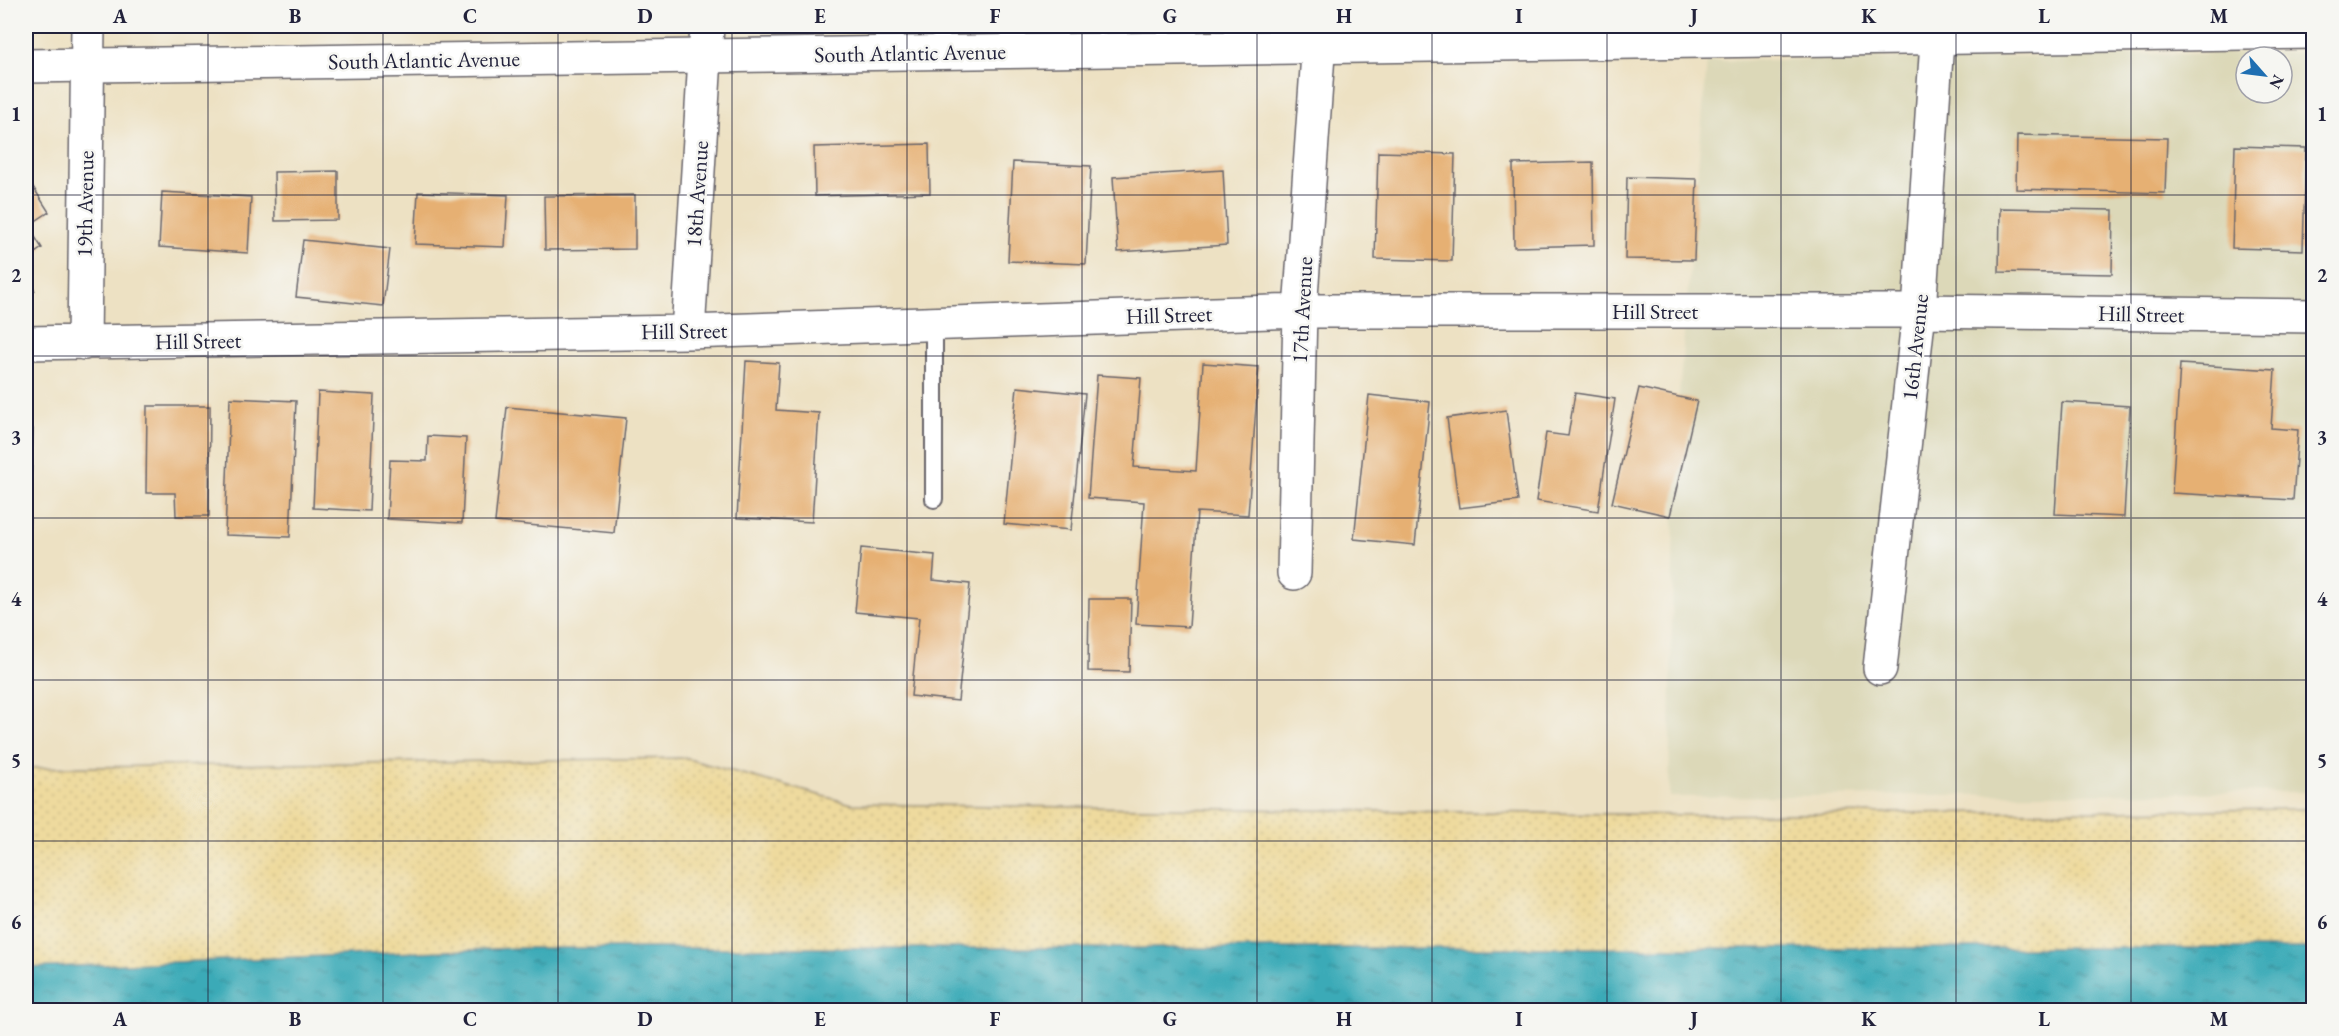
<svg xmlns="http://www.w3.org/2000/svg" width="2339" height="1036" font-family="'EB Garamond',serif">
  <defs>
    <pattern id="sand-dots" width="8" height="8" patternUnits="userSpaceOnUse" patternTransform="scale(1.5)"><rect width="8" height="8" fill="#eeda9e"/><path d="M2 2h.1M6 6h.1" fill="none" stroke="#ccbb89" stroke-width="1.8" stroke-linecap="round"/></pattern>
    <pattern id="water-ripples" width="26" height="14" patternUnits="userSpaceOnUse" patternTransform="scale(1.5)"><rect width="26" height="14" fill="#3aaab7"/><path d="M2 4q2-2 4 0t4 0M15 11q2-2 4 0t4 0" fill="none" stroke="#308a96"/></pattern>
  </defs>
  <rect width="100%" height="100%" fill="#f6f6f2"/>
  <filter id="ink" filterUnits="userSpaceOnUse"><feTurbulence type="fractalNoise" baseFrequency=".0167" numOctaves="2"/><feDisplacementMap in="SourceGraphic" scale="12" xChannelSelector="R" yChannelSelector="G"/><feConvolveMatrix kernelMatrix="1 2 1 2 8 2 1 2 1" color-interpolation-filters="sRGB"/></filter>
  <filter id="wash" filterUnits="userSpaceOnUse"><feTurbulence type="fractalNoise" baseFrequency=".008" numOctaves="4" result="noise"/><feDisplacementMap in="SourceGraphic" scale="24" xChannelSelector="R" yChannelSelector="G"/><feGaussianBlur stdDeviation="1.35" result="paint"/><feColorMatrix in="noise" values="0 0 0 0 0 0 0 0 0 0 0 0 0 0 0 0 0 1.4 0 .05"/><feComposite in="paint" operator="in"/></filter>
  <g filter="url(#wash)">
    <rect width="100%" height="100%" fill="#ede1c3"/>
    <!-- built -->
    <path fill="#dcd8b8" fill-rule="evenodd" d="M 2313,52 L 2314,682 L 2309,792 L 1669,797 L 1675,443 L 1707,61 ZM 2246,57 L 2282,57 L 2282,93 L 2246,93 Z"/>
    <!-- sand -->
    <path fill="url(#sand-dots)" stroke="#887e6c" stroke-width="1.5" d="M 684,758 L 852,804 L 1689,815 L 2313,809 L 2313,1010 L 26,1010 L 26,768 Z"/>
    <!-- water -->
    <path fill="url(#water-ripples)" stroke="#2e6679" stroke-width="1.5" d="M 516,948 L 2313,948 L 2314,1010 L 26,1010 L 26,968 Z"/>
    <g id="blocks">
      <!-- building -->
      <path fill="#e6b073" d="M 2017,135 L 2167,138 L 2165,193 L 2016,189 Z
        M 929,144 L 930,193 L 815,196 L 814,147 Z
        M 2235,146 L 2306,148 L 2303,250 L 2232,248 Z
        M 1378,152 L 1455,154 L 1452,261 L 1375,259 Z
        M 1013,162 L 1091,166 L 1086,264 L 1008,261 Z
        M 1593,162 L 1594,245 L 1514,247 L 1513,164 Z
        M 1223,170 L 1227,245 L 1118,252 L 1113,177 Z
        M 338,171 L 338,220 L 275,221 L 274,172 Z
        M 26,176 L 49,212 L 28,226 L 42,248 L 26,259 Z
        M 1627,177 L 1697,179 L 1694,260 L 1625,259 Z
        M 162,192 L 251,197 L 248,253 L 159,247 Z
        M 418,192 L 508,195 L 505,247 L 415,244 Z
        M 635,195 L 635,249 L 545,250 L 544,196 Z
        M 2000,208 L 2113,210 L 2112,274 L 1999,272 Z
        M 303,240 L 390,249 L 383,306 L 296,297 Z
        M 26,277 L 35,291 L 26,297 Z
        M 746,361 L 779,363 L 776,410 L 819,413 L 812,522 L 737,518 Z
        M 1203,363 L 1259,367 L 1248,515 L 1197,512 L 1189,627 L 1136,624 L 1144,502 L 1088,498 L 1097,375 L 1141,378 L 1134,467 L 1196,471 Z
        M 2180,364 L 2275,370 L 2271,428 L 2298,430 L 2293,500 L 2172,493 Z
        M 1017,387 L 1085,394 L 1071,530 L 1004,524 Z
        M 1639,388 L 1697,401 L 1670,516 L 1612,503 Z
        M 318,392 L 374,395 L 369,511 L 313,508 Z
        M 1575,393 L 1615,399 L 1598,511 L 1536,501 L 1546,433 L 1568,436 Z
        M 1369,395 L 1430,402 L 1415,545 L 1354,539 Z
        M 230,398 L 296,401 L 290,537 L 225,535 Z
        M 2062,402 L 2130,406 L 2124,517 L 2055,514 Z
        M 147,406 L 210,406 L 209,516 L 176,516 L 175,493 L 146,493 Z
        M 507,407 L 626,418 L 614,533 L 495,522 Z
        M 1506,410 L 1518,501 L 1459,508 L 1447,418 Z
        M 26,429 L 33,429 L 28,563 L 26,563 Z
        M 428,436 L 466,438 L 462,523 L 387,519 L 390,460 L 427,461 Z
        M 861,548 L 935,555 L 933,580 L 970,584 L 958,701 L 911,696 L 919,618 L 855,612 Z
        M 1089,599 L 1131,599 L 1129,672 L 1088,671 Z"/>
    </g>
  </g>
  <g filter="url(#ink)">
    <use href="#blocks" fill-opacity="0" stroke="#69656b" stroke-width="1.5"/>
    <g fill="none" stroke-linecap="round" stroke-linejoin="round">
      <!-- service casing -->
      <g stroke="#69656b" stroke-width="20">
        <path id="service" d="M 934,323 L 934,499"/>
      </g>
      <!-- minor casing -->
      <g stroke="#69656b" stroke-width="36">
        <path id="minor" d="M 688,332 L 707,26
          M 26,343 L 688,332 L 1300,311 L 1919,311 L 2314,316
          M 84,343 L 88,26
          M 1294,573 L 1300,311 L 1320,26
          M 1880,668 L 1919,311 L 1938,26"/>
      </g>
      <!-- secondary casing -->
      <g stroke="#69656b" stroke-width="36">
        <path id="secondary" d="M 26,66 L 2314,32"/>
      </g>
      <!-- service -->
      <use href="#service" stroke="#fff" stroke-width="16"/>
      <!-- minor -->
      <use href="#minor" stroke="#fff" stroke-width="33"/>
      <!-- secondary -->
      <use href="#secondary" stroke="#fff" stroke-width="33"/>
    </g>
  </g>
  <!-- grid -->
  <path fill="none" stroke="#22223b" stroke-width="1.5" stroke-opacity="0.55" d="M 208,26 L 208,1010M 383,26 L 383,1010M 558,26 L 558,1010M 732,26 L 732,1010M 907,26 L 907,1010M 1082,26 L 1082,1010M 1257,26 L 1257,1010M 1432,26 L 1432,1010M 1607,26 L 1607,1010M 1781,26 L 1781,1010M 1956,26 L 1956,1010M 2131,26 L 2131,1010M 26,195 L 2314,195M 26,356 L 2314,356M 26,518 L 2314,518M 26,680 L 2314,680M 26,841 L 2314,841"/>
  <g text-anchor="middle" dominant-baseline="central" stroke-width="5" stroke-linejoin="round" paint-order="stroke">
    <!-- street labels -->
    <g font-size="22" fill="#22223b" stroke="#f6f6f2">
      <text transform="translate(910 53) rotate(-1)">South Atlantic Avenue</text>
      <text transform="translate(424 60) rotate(-1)">South Atlantic Avenue</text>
      <text transform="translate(697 194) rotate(-86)">18th Avenue</text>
      <text transform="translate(85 204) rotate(-89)">19th Avenue</text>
      <text transform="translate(1302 310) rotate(-87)">17th Avenue</text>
      <text x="1655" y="311">Hill Street</text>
      <text transform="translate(2141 314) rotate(1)">Hill Street</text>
      <text transform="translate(1169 315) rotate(-2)">Hill Street</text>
      <text transform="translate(684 331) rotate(-1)">Hill Street</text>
      <text transform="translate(198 341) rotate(-1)">Hill Street</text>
      <text transform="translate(1915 347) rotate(-84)">16th Avenue</text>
    </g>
  </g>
  <!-- margin -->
  <rect width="2339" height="1036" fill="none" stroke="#f6f6f2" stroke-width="66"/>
  <!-- north arrow -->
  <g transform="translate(2264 75) rotate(118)"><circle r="28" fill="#f6f6f2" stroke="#a1a1a9" stroke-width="1.5"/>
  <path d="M0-4.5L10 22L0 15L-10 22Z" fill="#1f6fb2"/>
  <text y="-9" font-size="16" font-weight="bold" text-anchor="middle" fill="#22223b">N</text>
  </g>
  <rect x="33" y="33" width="2273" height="970" fill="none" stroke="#22223b" stroke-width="2"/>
  <g font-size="20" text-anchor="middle" font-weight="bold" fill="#22223b">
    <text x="120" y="23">A</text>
    <text x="295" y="23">B</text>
    <text x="470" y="23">C</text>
    <text x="645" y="23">D</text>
    <text x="820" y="23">E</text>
    <text x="995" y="23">F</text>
    <text x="1170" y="23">G</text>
    <text x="1344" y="23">H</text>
    <text x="1519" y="23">I</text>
    <text x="1694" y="23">J</text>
    <text x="1869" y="23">K</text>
    <text x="2044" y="23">L</text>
    <text x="2219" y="23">M</text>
    <text x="16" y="121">1</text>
    <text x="2322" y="121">1</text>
    <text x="16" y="282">2</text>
    <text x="2322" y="282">2</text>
    <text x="16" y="444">3</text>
    <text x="2322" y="444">3</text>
    <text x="16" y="606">4</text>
    <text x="2322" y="606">4</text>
    <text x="16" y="767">5</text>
    <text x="2322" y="767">5</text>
    <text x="16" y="929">6</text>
    <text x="2322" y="929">6</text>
    <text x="120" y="1026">A</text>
    <text x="295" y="1026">B</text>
    <text x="470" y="1026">C</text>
    <text x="645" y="1026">D</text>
    <text x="820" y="1026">E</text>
    <text x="995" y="1026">F</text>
    <text x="1170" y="1026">G</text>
    <text x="1344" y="1026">H</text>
    <text x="1519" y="1026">I</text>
    <text x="1694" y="1026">J</text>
    <text x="1869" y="1026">K</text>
    <text x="2044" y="1026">L</text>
    <text x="2219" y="1026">M</text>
  </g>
</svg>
